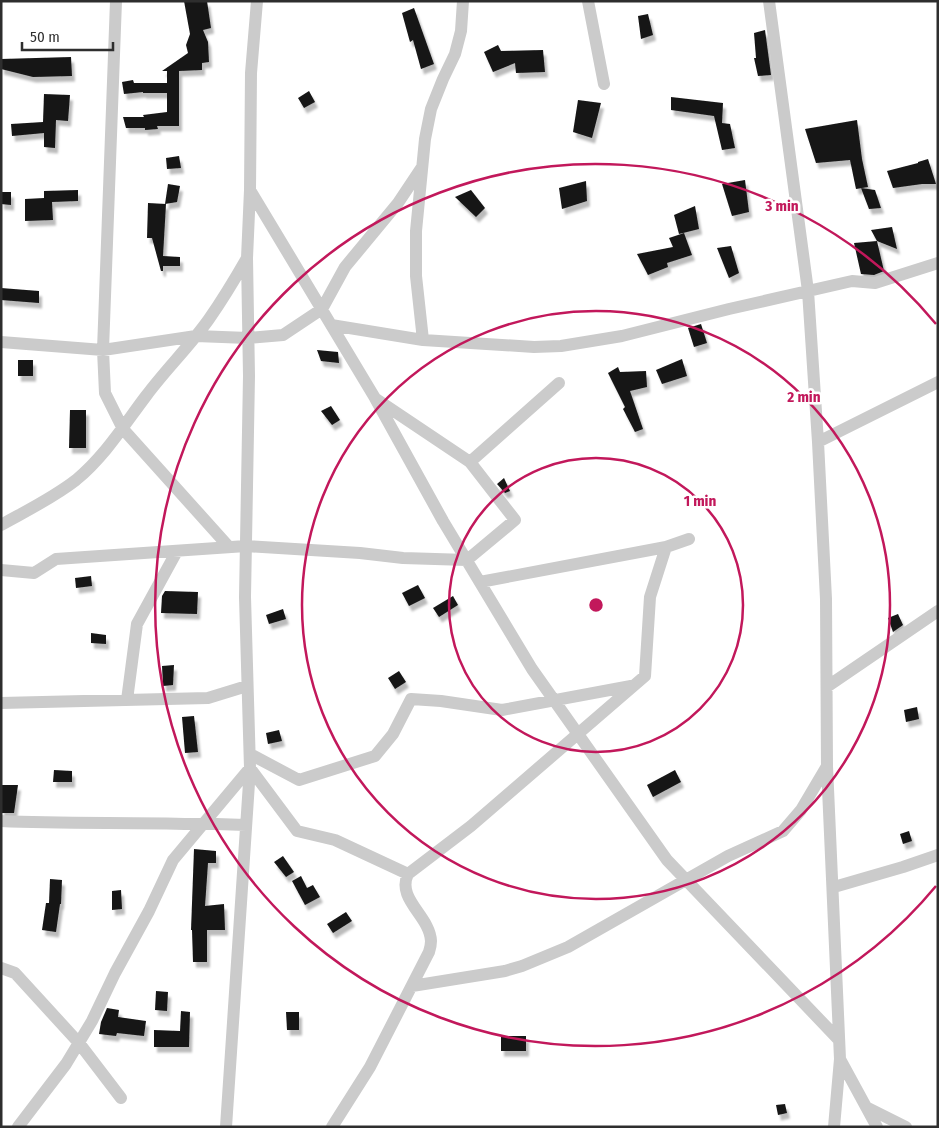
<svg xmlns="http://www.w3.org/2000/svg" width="939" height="1128" font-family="'Fira Sans Condensed',sans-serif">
  <defs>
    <filter id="shadow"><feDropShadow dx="3" dy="5.5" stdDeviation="1" flood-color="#0004"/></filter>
  </defs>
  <rect width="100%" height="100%" fill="#fff"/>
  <!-- building -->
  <path fill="#151515" filter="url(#shadow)" d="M 184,1 L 207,1 L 211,28 L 203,30 L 208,42 L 209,62 L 202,63 L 202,70 L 179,71 L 179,126 L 157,126 L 158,129 L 145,130 L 145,128 L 126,128 L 123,117 L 144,117 L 143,115 L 167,112 L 167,93 L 143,93 L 143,92 L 124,94 L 122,82 L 133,80 L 134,83 L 167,83 L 167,71 L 162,71 L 188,53 L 186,45 L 190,34 Z
    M 414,8 L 434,64 L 421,69 L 413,40 L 410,42 L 402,13 Z
    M 648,14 L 653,35 L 641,39 L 638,16 Z
    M 765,30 L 771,75 L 758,76 L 754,58 L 756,58 L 754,33 Z
    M 498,45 L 501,51 L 543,50 L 545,72 L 516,73 L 515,63 L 493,72 L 484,52 Z
    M 71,57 L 72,76 L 33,77 L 1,69 L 1,59 Z
    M 309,91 L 315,102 L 304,108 L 298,98 Z
    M 44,94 L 70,95 L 68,121 L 56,120 L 55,148 L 44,147 L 44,133 L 12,136 L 11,124 L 43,122 Z
    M 671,97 L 723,103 L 722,123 L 730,124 L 735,148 L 722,150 L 714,116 L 671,110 Z
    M 578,100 L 601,103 L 592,138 L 573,132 Z
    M 857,120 L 862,159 L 868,187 L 856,189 L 850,160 L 816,163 L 805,129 Z
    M 179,156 L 181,168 L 167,169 L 166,158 Z
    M 928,159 L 936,184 L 922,184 L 893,188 L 887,171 L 918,163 L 918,162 Z
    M 745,180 L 749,212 L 732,216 L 722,184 Z
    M 586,181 L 587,201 L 562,209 L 559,188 Z
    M 168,184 L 180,186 L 177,202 L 165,204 Z
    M 861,188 L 875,190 L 881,208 L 869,209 Z
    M 78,190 L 78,201 L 52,202 L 53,220 L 25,221 L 25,199 L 44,198 L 44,191 Z
    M 471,190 L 485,208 L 476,217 L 455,197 Z
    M 1,192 L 11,192 L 11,205 L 1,204 Z
    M 148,203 L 166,204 L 163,256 L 180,257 L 180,266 L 163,266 L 163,271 L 161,271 L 152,238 L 147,238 Z
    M 695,206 L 699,229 L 679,234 L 674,215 Z
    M 892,227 L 897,249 L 877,241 L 871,230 Z
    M 684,233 L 692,255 L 667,263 L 668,267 L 648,275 L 637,254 L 673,247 L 669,238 Z
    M 877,241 L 884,271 L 874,275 L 861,274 L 854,243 Z
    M 731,246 L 739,273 L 729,278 L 717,248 Z
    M 1,288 L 39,291 L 39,303 L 1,300 Z
    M 701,324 L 707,343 L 694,347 L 688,328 Z
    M 317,350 L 338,352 L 339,363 L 321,361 Z
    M 682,359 L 687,376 L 662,384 L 656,370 Z
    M 18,360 L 33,360 L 33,376 L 18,376 Z
    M 618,367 L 620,372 L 646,371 L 647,387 L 630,391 L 643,429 L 635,432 L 623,409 L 625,407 L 608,373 Z
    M 331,406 L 340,420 L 332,425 L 321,411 Z
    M 70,410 L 86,410 L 86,448 L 69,448 Z
    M 504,478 L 510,491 L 505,493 L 497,484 Z
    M 91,576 L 92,586 L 76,588 L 75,578 Z
    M 418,585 L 425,598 L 409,606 L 402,593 Z
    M 165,591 L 198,592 L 197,614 L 161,613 L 162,596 Z
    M 453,596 L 458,605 L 439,617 L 433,608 Z
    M 283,609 L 286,619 L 269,624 L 266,615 Z
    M 898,614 L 903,625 L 893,632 L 888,618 Z
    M 91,633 L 106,635 L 106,644 L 91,643 Z
    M 174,665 L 173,685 L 163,686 L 162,666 Z
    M 399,671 L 406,682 L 395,689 L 388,678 Z
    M 917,707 L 919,719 L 906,722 L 904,710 Z
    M 194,716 L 198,752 L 185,753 L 182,717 Z
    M 279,730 L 282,741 L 268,744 L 266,733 Z
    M 54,770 L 72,771 L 72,782 L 53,782 Z
    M 675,770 L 681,782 L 653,797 L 647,785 Z
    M 1,785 L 18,785 L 14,813 L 1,813 Z
    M 909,831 L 912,841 L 903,844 L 900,834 Z
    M 194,849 L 216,851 L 216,863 L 208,863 L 205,906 L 224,904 L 225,930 L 207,930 L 207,962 L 193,962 L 192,930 L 191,930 Z
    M 283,856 L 294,872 L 286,877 L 274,862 Z
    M 301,876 L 307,888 L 313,885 L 320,897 L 305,905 L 292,881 Z
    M 50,879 L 62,880 L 61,904 L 60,904 L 56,932 L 42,930 L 46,903 L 49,903 Z
    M 121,890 L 122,909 L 112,910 L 112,891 Z
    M 346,912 L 352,921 L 333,933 L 327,924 Z
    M 156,991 L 168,992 L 167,1011 L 155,1010 Z
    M 107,1008 L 119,1010 L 118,1017 L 146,1021 L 144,1036 L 117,1033 L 116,1036 L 99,1034 L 101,1022 Z
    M 181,1011 L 190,1012 L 189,1047 L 154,1047 L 154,1030 L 180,1031 Z
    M 286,1012 L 299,1012 L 299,1030 L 287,1030 Z
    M 501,1036 L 526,1036 L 526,1051 L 501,1051 Z
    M 785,1104 L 787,1113 L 778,1115 L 776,1105 Z"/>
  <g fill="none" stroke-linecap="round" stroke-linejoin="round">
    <!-- street -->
    <path stroke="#cbcbcb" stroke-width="12" d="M 116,1 L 103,350 L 105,393 L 123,429 L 229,547
      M 588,1 L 604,84
      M 769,1 L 808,291 L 818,442 L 826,599 L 827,766 L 840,1059 L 834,1127
      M 250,190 L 375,398 L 443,521 L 532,669 L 667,860 L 839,1040
      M 331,325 L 423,340 L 534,347 L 561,346 L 622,336 L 729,309 L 852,281 L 875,283 L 938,263
      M 423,340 L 416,276 L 416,231 L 425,139 L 431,109 L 443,79 L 455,54 L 461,31 L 463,1
      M 1,342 L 103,350 L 196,336 L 248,338 L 283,335 L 322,309 L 345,267 L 398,203 L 422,167
      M 818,442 L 938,382
      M 470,462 L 559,383
      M 1,525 C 26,511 53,498 76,480 C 105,456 124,425 146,396 C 166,369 190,346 209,319 C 223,299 235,279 247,258
      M 1,570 L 34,573 L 56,559 L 246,546 L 360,553 L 403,558 L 467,560 L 515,520 L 470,462 L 376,399
      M 480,582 L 666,547
      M 828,686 L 938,611
      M 127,700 L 137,624 L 177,551
      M 1,703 L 208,698 L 247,686
      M 250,754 L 299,780 L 375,756 L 393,734 L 411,699 L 441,701 L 502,710 L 631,686
      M 1,821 C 65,824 128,822 192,824
      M 216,824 L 246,825
      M 834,887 L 903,867 L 938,855
      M 1,968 L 15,973 L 79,1043 L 121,1098
      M 412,986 L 505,971 L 522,966 L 568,947 L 728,856 L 783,831 L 801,810 L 827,766
      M 840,1059 L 877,1127
      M 868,1108 L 906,1127
      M 18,1127 L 66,1064 L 92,1021 L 115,973 L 149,911 L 173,860 L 250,768 L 297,831 L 335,840 L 408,874
      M 226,1127 L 250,768 L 245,597 L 249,376 L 247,258 L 250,190 L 251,73 L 257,1
      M 332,1127 L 370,1067 L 429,952 C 430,949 431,944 431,941 C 430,916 396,899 408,874 L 471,826 L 645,676 L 650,597 L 666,547 L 689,539"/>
    <!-- street-bridge -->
    <path stroke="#cbcbcb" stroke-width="12" d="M 192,824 L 216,824"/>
  </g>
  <!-- distance rings -->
  <g fill="none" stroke="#c2185b" stroke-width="2.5">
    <circle cx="596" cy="605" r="147"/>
    <circle cx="596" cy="605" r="294"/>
    <path d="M936 886A441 441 0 1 1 936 324"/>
  </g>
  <circle cx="596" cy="605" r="8" fill="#c2185b" stroke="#fff" stroke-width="2.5"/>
  <g font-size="15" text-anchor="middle" font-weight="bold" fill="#c2185b" stroke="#fff" stroke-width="5" stroke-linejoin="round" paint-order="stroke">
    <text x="782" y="211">3 min</text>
    <text x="804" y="402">2 min</text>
    <text x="700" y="506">1 min</text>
  </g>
  <!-- border -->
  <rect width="939" height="1128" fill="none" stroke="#2e2e2e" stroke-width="5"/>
  <!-- scale -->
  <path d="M22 42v8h91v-8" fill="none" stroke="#2e2e2e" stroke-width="2.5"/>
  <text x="30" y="42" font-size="15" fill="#2e2e2e" stroke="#ffffff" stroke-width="4" paint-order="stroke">50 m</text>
</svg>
